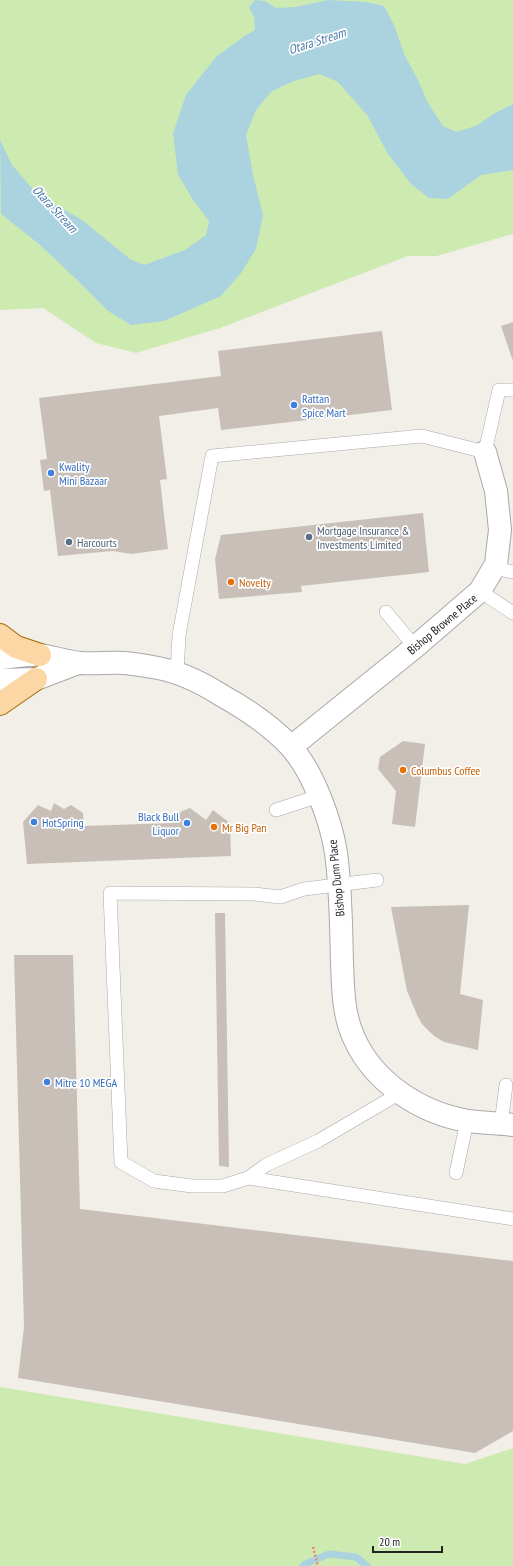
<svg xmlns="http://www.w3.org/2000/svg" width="513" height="1566" font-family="'PT Sans Narrow',sans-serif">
  <rect width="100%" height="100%" fill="#f2efe9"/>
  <!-- grass -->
  <path fill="#cdebb0" d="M 0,0 L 513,0 L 513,234 L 437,256 L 408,256 L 220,328 L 136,353 L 96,343 L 43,308 L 0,310 Z
    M 0,1387 L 465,1464 L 513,1448 L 513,1566 L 0,1566 Z"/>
  <!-- water -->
  <path fill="#aad3df" d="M 255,0 L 265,1 L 276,8 L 295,7 L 328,0 L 366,2 L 384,6 L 395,27 L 404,54 L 418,80 L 428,103 L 443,126 L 457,132 L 478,125 L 493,114 L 513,104 L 513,170 L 481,175 L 448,199 L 429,198 L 411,184 L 388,154 L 367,115 L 338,82 L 320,74 L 294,81 L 272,91 L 256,110 L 246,135 L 253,175 L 263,215 L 256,249 L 241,273 L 221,296 L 164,321 L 131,325 L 108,311 L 77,280 L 39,244 L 1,214 L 0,140 L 12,165 L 37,194 L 82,220 L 130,259 L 144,265 L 185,250 L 206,235 L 209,221 L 193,200 L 178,175 L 173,133 L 186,95 L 216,57 L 243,37 L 255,30 L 254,17 L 249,7 Z"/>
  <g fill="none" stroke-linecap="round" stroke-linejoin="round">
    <!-- stream -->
    <path stroke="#aad3df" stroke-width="7" d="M 303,1566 L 305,1564 L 329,1554 L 356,1557 L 367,1566"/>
  </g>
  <!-- building -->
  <path fill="#c7bfb8" d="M 513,322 L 513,361 L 501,326 Z
    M 382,331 L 392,410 L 221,430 L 218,408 L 159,416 L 167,479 L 160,480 L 168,549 L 131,554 L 113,551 L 58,556 L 50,490 L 44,491 L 40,460 L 47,459 L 39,398 L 221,376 L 218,351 Z
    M 423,513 L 429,572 L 301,586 L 302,592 L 219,599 L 215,559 L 221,535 Z
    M 403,741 L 425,744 L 415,827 L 392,824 L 396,791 L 378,769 L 380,757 Z
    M 54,803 L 64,809 L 71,805 L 83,813 L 84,826 L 172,823 L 180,812 L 190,808 L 206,820 L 213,810 L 230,823 L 231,856 L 27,864 L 23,822 L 38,805 L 51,811 Z
    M 469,905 L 460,994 L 483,1000 L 478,1050 L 444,1042 L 434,1036 L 422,1024 L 417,1015 L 407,991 L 391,907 Z
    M 215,913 L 225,913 L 229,1167 L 219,1166 Z
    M 14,955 L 73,955 L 80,1209 L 513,1261 L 513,1431 L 475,1453 L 18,1378 L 24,1327 Z"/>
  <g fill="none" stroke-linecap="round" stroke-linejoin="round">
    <!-- lane casing -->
    <g stroke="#a9a9a9" stroke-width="14">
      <path id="lane" d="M 494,568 L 513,572
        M 480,591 L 513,613
        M 386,612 L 415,647
        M 177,673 L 179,635 L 212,456 L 422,436 L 485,452 L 499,390 L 513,390
        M 276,810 L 319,796
        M 377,880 L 304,889 L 280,897 L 254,894 L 110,893 L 121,1162 L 154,1181 L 192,1186 L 223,1186 L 248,1178 L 266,1165 L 318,1141 L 400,1093
        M 501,1124 L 506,1085
        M 456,1173 L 467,1121
        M 248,1178 L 513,1219"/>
    </g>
    <!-- street casing -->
    <g stroke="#a9a9a9" stroke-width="24">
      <path id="street" d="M 0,658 C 13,657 28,654 41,655 C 54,657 67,662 81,663 C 95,664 111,662 125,663 C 136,664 147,666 158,668 C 179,672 202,683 221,695 C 246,709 270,725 289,745 C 312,769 331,820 336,853 C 341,889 341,926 342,962 C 343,987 343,1015 354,1038 C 374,1083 421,1113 468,1121 C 483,1123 498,1123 513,1125
        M 0,680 L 36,679 L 78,663
        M 291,747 L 415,647 L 480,591 L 496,564 L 500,530 L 496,491 L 485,452"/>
    </g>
    <!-- primary casing -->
    <g stroke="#a06b00" stroke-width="24">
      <path id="primary" d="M 0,635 L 16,647 L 40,655
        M 0,704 L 36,679"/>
    </g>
    <!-- path -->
    <path stroke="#fa8072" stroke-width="2.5" stroke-dasharray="2 2" stroke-linecap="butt" d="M 313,1547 L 318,1566"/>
    <!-- lane -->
    <use href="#lane" stroke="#fff" stroke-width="13"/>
    <!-- street -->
    <use href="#street" stroke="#fff" stroke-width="22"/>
    <!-- primary -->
    <use href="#primary" stroke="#fcd6a4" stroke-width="22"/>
  </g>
  <!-- markers -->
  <g fill="#3f7fe0" stroke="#fff" stroke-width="1.5">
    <circle cx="294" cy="405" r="4"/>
    <circle cx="51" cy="473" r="4"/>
    <circle cx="34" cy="822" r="4"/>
    <circle cx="187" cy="823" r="4"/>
    <circle cx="47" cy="1082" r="4"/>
  </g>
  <g fill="#5c6f8a" stroke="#fff" stroke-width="1.5">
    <circle cx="309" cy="537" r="4"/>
    <circle cx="69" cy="542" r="4"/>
  </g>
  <g fill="#e8710a" stroke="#fff" stroke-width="1.5">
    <circle cx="231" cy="582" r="4"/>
    <circle cx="403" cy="770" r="4"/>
    <circle cx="214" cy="827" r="4"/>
  </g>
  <g text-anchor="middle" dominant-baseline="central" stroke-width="3.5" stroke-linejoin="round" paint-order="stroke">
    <!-- shop labels -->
    <g font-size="12" fill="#366cbe" stroke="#fff" text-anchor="start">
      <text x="302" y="398">Rattan<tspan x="302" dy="14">Spice Mart</tspan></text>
      <text x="59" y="466">Kwality<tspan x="59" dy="14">Mini Bazaar</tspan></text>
      <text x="179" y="816" text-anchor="end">Black Bull<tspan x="179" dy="14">Liquor</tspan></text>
      <text x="42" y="822">HotSpring</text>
      <text x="55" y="1082">Mitre 10 MEGA</text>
    </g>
    <!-- service labels -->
    <g font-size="12" fill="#4e5e75" stroke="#fff" text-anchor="start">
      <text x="317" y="530">Mortgage Insurance &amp;<tspan x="317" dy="14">Investments Limited</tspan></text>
      <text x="77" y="542">Harcourts</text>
    </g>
    <!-- food labels -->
    <g font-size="12" fill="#c56008" stroke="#fff" text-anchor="start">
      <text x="239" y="582">Novelty</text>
      <text x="411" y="770">Columbus Coffee</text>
      <text x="222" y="827">Mr Big Pan</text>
    </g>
    <!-- street labels -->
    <g font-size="12" fill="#222" stroke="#fff">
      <text transform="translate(442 624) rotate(-40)">Bishop Browne Place</text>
      <text transform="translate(336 878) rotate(-96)">Bishop Dunn Place</text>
    </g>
    <!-- water labels -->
    <g font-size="13" font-style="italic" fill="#4a7aab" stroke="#fff">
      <text transform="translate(317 41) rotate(-18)">Otara Stream</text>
      <text transform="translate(55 209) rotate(47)">Otara Stream</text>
    </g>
  </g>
  <!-- scale -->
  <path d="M373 1546v6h69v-6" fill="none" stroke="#222222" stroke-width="2"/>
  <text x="379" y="1546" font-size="12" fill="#222222" stroke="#ffffff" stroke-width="3" paint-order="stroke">20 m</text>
</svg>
